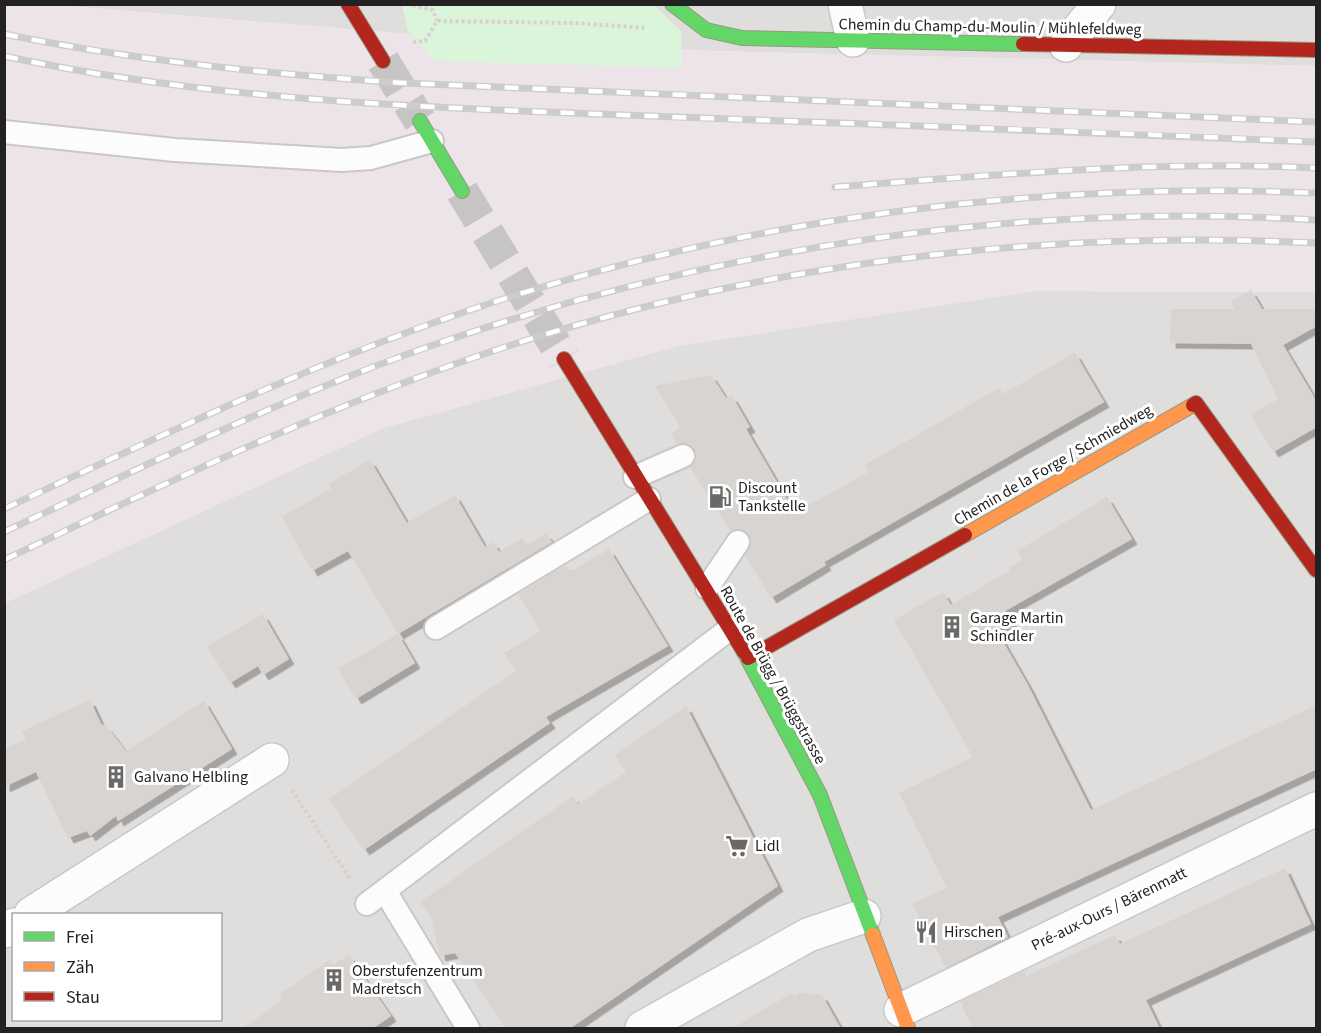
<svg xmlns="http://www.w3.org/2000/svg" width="1321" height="1033" font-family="'Source Sans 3',sans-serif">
  <defs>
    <filter id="shadow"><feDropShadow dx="5.5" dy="5.5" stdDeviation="0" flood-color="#0004"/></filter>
  </defs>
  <rect width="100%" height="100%" fill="#f0eeeb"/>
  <!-- residential -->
  <path fill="#dfdedc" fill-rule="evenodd" d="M 1316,4 L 1316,66 L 714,51 L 422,35 L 55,5 Z
    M 1035,291 L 1316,292 L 1316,1028 L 5,1028 L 5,603 L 383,428 L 678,346 ZM 14,914 L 220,914 L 220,1020 L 14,1020 Z"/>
  <!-- industrial -->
  <path fill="#ede4e9" d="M 5,5 L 55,5 L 422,35 L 714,51 L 1316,66 L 1316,292 L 1035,291 L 678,346 L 383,428 L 5,603 Z"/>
  <!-- park -->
  <path fill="#daf5da" d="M 402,5 L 654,5 L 681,31 L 682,68 L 434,61 L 408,31 Z"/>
  <!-- building -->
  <path fill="#d7d4d2" filter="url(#shadow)" d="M 1251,290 L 1262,309 L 1317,309 L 1317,326 L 1283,345 L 1317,402 L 1317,427 L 1273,452 L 1251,415 L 1278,399 L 1251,344 L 1170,343 L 1171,309 L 1235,309 L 1231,301 Z
    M 1075,353 L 1104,402 L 824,562 L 826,565 L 771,598 L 745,555 L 751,544 L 750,536 L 740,529 L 731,531 L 690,467 L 696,458 L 695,450 L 685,443 L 677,444 L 671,434 L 680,427 L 655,386 L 711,375 L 726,398 L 732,396 L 750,427 L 746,429 L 795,513 L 868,472 L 865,465 L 978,400 L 1000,388 L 1003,394 Z
    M 370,460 L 407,523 L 455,495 L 485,547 L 493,542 L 499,552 L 522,538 L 526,545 L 546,533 L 552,542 L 398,634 L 348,551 L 312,571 L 282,517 L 331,489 L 328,484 Z
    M 1107,497 L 1132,539 L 1005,611 L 1012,622 L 997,631 L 1028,685 L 1091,810 L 1317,705 L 1317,769 L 998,917 L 1008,937 L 946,968 L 912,904 L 947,888 L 899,793 L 973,757 L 894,620 L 943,592 L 951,605 L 1010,570 L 1009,567 L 1022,560 L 1017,551 Z
    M 609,549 L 668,646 L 546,717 L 550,723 L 364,850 L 329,799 L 516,671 L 504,653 L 540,631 L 518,594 L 566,565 L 570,572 Z
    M 263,614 L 289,659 L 263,675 L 258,666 L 230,683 L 207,646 Z
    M 398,634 L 415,663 L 356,699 L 338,669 Z
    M 90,700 L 101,724 L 107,727 L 126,751 L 204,701 L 232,749 L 118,821 L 116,816 L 90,836 L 87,831 L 68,838 L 36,772 L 4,787 L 4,749 L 26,739 L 22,731 Z
    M 686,706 L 778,886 L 569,1029 L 506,1029 L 455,953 L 440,956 L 431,917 L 420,902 L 573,796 L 578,804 L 626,772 L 615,755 Z
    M 1285,868 L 1311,924 L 1146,1000 L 1160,1029 L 973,1029 L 962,1006 L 962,1001 L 1024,971 L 1026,976 L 1115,935 L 1120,944 Z
    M 349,955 L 391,1016 L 372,1029 L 241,1029 L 283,1000 L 280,994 L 330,960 L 333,965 Z
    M 792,993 L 794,997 L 799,993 L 822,995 L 841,1029 L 731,1029 Z"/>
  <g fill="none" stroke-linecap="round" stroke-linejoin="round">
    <!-- primary-tunnel -->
    <path stroke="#c7c5c3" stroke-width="33" stroke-dasharray="33 16" stroke-linecap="butt" d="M 383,61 L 420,121
      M 462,191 L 564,359"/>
    <!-- lane casing -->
    <g stroke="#c9c8c7" stroke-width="26">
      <path id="lane" d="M 4,132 L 175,150 L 342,160 L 371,158 L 432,141
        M 635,477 L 683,456
        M 707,588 L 738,542
        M 436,628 L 649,499
        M 385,891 L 468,1028
        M 367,904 L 731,628"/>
    </g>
    <!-- street casing -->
    <g stroke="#c9c8c7" stroke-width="36">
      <path id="street" d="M 845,4 L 853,40
        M 1066,45 L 1099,4
        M 31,914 L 272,760
        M 4,931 L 14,925
        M 901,1010 L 1316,809
        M 642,1028 L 808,935 L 864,916"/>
    </g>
    <!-- fast casing -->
    <g stroke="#999a82" stroke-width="16">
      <path id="fast" d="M 672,4 L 706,30 L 742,38 L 1023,44
        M 420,121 L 462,191
        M 744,652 L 820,795 L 873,935"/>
    </g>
    <!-- slow casing -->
    <g stroke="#999a82" stroke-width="16">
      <path id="slow" d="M 965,535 L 1193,405
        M 873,935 L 908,1028"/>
    </g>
    <!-- jam casing -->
    <g stroke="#999a82" stroke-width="16">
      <path id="jam" d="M 348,4 L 383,61
        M 1023,44 L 1316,50
        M 564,359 L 744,652
        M 1193,405 L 1196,403 L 1316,570
        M 748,658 L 965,535"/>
    </g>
    <!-- path -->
    <path stroke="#dccecd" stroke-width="4" stroke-dasharray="3 3" stroke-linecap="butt" d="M 407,4 L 433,10 L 437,21
      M 413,42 L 425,41 L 437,21 L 575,23 L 647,28
      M 292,790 L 350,879"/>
    <!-- lane -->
    <use href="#lane" stroke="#fdfcfc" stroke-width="22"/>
    <!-- street -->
    <use href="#street" stroke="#fdfcfc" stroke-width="33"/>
    <!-- fast -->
    <use href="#fast" stroke="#63d668" stroke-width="14"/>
    <!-- slow -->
    <use href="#slow" stroke="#ff974d" stroke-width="14"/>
    <!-- jam -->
    <use href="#jam" stroke="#b3261e" stroke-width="14"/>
    <!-- rail casing -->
    <g stroke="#ccc" stroke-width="7">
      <path id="rail" d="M 4,34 C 137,61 270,74 404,83 L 1316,122
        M 4,56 C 207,100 416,107 623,115 C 854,124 1085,131 1316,142
        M 835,187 C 995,175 1156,160 1316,168
        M 4,509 C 164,434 323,358 491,303 C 756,217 1038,181 1316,193
        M 4,532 C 151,463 298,390 451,339 C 728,246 1025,202 1316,220
        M 4,560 C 161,485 319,410 484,354 C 751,264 1036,229 1316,243"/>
    </g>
    <!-- rail -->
    <use href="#rail" stroke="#fff" stroke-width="4.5" stroke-dasharray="14" stroke-linecap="butt"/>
  </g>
  <!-- icons -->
  <defs>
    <g id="fuel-bare" transform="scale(1.8)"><path d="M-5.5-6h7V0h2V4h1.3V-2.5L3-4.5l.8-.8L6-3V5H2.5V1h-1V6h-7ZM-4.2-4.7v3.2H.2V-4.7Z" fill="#6a6968" stroke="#fff" stroke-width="2.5" paint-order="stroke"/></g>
    <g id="building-bare" transform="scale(1.8)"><path d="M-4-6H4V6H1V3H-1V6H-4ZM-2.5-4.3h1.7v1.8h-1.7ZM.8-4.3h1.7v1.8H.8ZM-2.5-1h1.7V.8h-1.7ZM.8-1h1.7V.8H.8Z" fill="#6a6968" stroke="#fff" stroke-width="2.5" paint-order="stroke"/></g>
    <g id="supermarket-bare" transform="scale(1.8)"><path d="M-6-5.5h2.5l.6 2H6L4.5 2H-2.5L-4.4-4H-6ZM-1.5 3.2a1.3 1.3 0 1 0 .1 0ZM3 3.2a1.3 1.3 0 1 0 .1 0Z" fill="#6a6968" stroke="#fff" stroke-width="2.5" paint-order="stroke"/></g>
    <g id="restaurant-bare" transform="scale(1.8)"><path d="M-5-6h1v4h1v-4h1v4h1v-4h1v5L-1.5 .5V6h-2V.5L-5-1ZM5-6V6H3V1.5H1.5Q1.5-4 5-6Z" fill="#6a6968" stroke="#fff" stroke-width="2.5" paint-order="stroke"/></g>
  </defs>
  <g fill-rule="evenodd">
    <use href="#fuel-bare" x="720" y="497"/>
    <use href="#building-bare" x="952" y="627"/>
    <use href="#building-bare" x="116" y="777"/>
    <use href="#supermarket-bare" x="737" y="846"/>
    <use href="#restaurant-bare" x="926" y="932"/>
    <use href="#building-bare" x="334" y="980"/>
  </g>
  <g text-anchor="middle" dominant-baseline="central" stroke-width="6" stroke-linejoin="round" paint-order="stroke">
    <!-- street labels -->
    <g font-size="16" fill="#222" stroke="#fff">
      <text transform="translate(990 27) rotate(1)">Chemin du Champ-du-Moulin / Mühlefeldweg</text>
      <text transform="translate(1053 465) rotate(-30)">Chemin de la Forge / Schmiedweg</text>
      <text transform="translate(773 675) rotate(61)">Route de Brügg / Brüggstrasse</text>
      <text transform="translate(1109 909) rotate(-26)">Pré-aux-Ours / Bärenmatt</text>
    </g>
    <!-- poi labels -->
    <g font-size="16" fill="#222" stroke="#fff" text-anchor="start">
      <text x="738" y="488">Discount<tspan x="738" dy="18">Tankstelle</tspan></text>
      <text x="970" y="618">Garage Martin<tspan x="970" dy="18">Schindler</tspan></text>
      <text x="134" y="777">Galvano Helbling</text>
      <text x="755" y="846">Lidl</text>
      <text x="944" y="932">Hirschen</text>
      <text x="352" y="971">Oberstufenzentrum<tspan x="352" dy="18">Madretsch</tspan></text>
    </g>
  </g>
  <!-- border -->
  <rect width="1321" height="1033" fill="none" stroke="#222222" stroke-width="12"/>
  <!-- legend -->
  <rect x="12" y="913" width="210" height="108" fill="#ffffff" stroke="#a7a7a7" stroke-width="1.5"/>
  <rect x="24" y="932" width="30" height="9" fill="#63d668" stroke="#a7a7a7" stroke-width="1.5"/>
  <text x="66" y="943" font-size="18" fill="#222222">Frei</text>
  <rect x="24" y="962" width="30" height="9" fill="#ff974d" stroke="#a7a7a7" stroke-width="1.5"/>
  <text x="66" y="973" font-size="18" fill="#222222">Zäh</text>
  <rect x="24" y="992" width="30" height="9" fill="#b3261e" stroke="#a7a7a7" stroke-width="1.5"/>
  <text x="66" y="1003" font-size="18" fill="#222222">Stau</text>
</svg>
